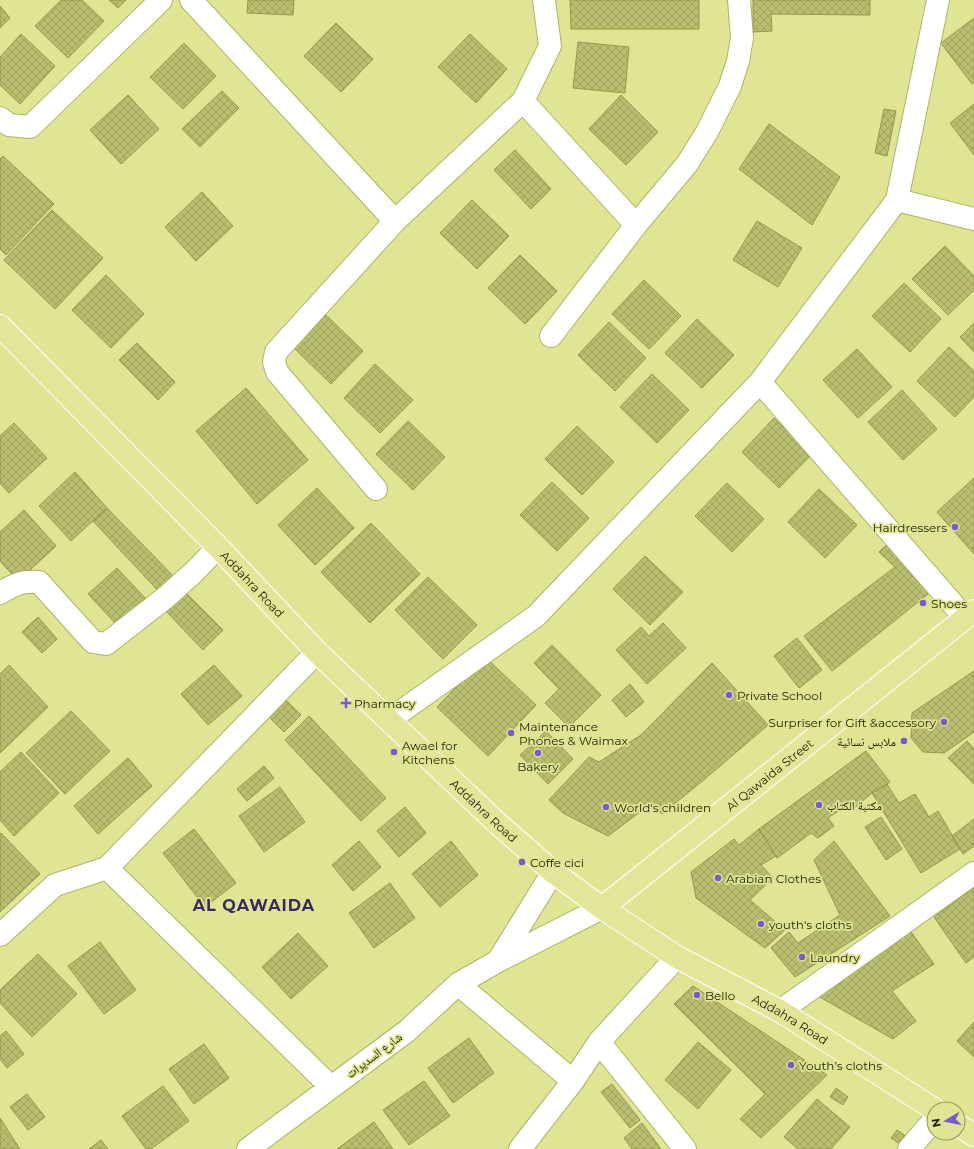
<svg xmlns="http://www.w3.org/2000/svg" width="974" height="1149" font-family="Montserrat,'Noto Naskh Arabic',sans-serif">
  <defs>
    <pattern id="building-cross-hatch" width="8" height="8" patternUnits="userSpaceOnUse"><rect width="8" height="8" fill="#babf6f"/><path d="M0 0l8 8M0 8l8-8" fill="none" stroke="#9fa45e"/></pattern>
  </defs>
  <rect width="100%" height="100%" fill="#dfe593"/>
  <!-- building -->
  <path fill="url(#building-cross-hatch)" stroke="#949849" d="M 61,0 L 82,0 L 104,21 L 68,58 L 35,26 Z
    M 109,0 L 126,0 L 118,8 Z
    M 248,0 L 294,0 L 293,15 L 247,13 Z
    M 570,0 L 699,0 L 699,29 L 571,29 Z
    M 753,0 L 870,0 L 870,15 L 771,14 L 772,31 L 753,32 Z
    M 0,6 L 10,18 L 0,28 Z
    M 974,18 L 974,82 L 972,84 L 941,43 Z
    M 336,23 L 373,59 L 341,92 L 304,56 Z
    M 21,34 L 55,66 L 20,104 L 0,85 L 0,57 Z
    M 470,34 L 507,69 L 476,103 L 438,67 Z
    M 578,42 L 629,47 L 625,93 L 573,88 Z
    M 184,43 L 216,76 L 183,109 L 150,77 Z
    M 222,91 L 239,108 L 200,147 L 182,129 Z
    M 128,95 L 159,129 L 121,164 L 90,130 Z
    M 621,95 L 658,132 L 626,165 L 589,129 Z
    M 974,104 L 974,155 L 950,123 Z
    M 884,109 L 896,111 L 887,156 L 875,153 Z
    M 769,124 L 840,177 L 812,225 L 739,169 Z
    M 515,150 L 551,189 L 531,209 L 494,170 Z
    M 3,156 L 54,204 L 6,255 L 0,249 L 0,159 Z
    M 202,192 L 233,226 L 196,261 L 165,227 Z
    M 472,200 L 509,236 L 477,269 L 440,233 Z
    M 52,210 L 103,258 L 55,309 L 4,260 Z
    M 757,221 L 802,248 L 778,287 L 733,260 Z
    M 945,246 L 974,276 L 974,290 L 948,315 L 912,279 Z
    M 520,255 L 557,291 L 525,324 L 488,288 Z
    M 106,275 L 144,314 L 111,348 L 72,310 Z
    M 644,280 L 681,316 L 649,349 L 612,314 Z
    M 904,283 L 941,319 L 910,352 L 872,316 Z
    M 326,315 L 363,351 L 331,384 L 294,348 Z
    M 697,319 L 734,355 L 702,388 L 665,353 Z
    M 609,322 L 646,358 L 615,391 L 578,355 Z
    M 974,323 L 974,352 L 960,337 Z
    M 137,343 L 175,382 L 158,400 L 119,360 Z
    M 949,347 L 974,371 L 974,397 L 955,417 L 917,381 Z
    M 857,349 L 892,387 L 858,418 L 823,380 Z
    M 375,364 L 413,400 L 380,433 L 344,398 Z
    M 652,374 L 689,410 L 657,443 L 620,407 Z
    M 246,388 L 308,460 L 257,504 L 196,431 Z
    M 902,390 L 937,429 L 903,460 L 868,422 Z
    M 774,418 L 811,455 L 779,488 L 742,452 Z
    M 408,421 L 445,457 L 413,490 L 376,454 Z
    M 14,423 L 47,458 L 9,493 L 0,483 L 0,436 Z
    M 577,426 L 614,462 L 582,495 L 545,459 Z
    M 75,472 L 107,508 L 71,541 L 39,506 Z
    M 974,478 L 974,554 L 937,512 Z
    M 552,482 L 589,518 L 557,551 L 520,515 Z
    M 727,483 L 764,519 L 732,552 L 695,516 Z
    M 317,488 L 354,528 L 315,565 L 278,525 Z
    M 819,489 L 857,525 L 825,558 L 788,522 Z
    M 107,508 L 179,582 L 163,596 L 93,521 Z
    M 24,510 L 56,546 L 18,581 L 0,561 L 0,532 Z
    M 371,523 L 420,574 L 370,623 L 321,572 Z
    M 890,542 L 920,576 L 928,594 L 832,671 L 804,636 L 895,567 L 879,552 Z
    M 645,556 L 683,592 L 650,625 L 613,589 Z
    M 117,568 L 145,598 L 117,625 L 88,594 Z
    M 428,577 L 477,625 L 443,659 L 395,610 Z
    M 185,592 L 223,630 L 203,650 L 166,611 Z
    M 38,617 L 57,639 L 42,653 L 22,632 Z
    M 663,623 L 686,648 L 647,684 L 616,650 L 641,627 L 649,636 Z
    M 797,638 L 822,670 L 799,688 L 774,656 Z
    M 552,645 L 601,695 L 569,727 L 545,703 L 559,689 L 534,663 Z
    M 485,657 L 536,705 L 488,756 L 437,707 Z
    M 712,663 L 768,725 L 706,778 L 662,814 L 652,803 L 608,836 L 563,813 L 549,800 L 589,757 L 599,762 L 641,735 Z
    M 9,665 L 48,707 L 0,753 L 0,674 Z
    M 214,665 L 242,696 L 208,725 L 181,694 Z
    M 974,671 L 974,732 L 944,753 L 923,752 L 911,738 L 912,713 Z
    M 630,684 L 644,702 L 626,717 L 612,700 Z
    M 286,700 L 301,715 L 284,732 L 269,717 Z
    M 71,711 L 110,751 L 65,794 L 26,753 Z
    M 309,716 L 386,798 L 361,821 L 285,740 Z
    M 546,731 L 573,759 L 548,784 L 520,755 Z
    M 967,741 L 974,749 L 974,784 L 948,758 Z
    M 866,751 L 890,782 L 872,793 L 854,808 L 850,803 L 828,818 L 834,826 L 818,838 L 811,833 L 777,858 L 759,829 Z
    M 21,752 L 59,793 L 14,836 L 0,820 L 0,772 Z
    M 128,758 L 152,786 L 98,834 L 74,806 Z
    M 264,766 L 274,778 L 247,801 L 237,789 Z
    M 887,784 L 899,803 L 915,794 L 929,817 L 938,811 L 960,849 L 921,873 L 872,793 Z
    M 280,787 L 305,822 L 264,852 L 239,816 Z
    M 405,807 L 426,833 L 399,857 L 377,831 Z
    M 881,817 L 902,849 L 886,860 L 865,827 Z
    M 974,819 L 974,846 L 963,854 L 952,836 Z
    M 194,829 L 236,883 L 205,907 L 163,853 Z
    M 759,829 L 776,856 L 761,865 L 773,878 L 750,900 L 785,930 L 765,948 L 696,898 L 691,872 L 734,839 L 739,845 Z
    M 1,833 L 40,874 L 0,912 L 0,834 Z
    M 359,841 L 381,867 L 353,891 L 332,865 Z
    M 451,841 L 478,875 L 440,907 L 412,874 Z
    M 834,841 L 890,916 L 795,977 L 771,948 L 789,932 L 798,943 L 840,915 L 814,860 Z
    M 390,883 L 415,918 L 374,948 L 349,913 Z
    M 974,888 L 974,957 L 966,963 L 934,917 Z
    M 909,929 L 934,964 L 892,991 L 916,1021 L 893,1039 L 818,996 Z
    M 298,933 L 328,966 L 291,999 L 262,967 Z
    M 100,942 L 136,990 L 104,1014 L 68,966 Z
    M 38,954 L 77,994 L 32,1037 L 0,1003 L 0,990 Z
    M 693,986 L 827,1075 L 761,1138 L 740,1119 L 765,1094 L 674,1004 Z
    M 974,1022 L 974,1057 L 957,1041 Z
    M 6,1031 L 24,1054 L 7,1068 L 0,1059 L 0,1036 Z
    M 469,1038 L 494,1073 L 453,1103 L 428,1068 Z
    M 698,1042 L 731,1070 L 698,1109 L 665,1080 Z
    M 204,1044 L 229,1078 L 194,1104 L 169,1069 Z
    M 424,1081 L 450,1116 L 409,1145 L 383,1110 Z
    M 612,1084 L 640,1120 L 630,1128 L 601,1092 Z
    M 163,1086 L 189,1121 L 151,1149 L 146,1149 L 122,1116 Z
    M 836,1088 L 848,1097 L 843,1105 L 830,1097 Z
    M 27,1094 L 45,1117 L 28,1130 L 10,1107 Z
    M 817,1099 L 850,1127 L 831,1149 L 798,1149 L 784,1137 Z
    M 0,1118 L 20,1149 L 0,1149 Z
    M 374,1122 L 393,1149 L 337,1149 Z
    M 642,1123 L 661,1149 L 632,1149 L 624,1138 Z
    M 897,1130 L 907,1137 L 901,1145 L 891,1138 Z
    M 101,1140 L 108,1149 L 89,1149 Z"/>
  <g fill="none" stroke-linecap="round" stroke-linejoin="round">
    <!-- minor casing -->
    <g stroke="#afb464" stroke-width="24">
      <path id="minor" d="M 191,0 L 395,221
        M 523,101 L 636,225
        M 0,118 L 9,125 L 30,127 L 161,0
        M 897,200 L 974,219
        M 551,336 L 636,225 L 687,164 L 707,132 L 730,86 L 738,61 L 742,38 L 739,0
        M 760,382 L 965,618
        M 376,489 L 277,372 L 274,362 L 276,352 L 395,221 L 523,101 L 550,46 L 544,0
        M 0,593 C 15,584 22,581 39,582 L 93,642 L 106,644 L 165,598 L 194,572 L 218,547
        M 389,720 L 536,616 L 760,382 L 897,200 L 938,0
        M 107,868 L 331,1087
        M 0,935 L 55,885 L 107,868 L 317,652
        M 498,961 L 553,872
        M 458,984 L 573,1081
        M 780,1011 L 974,873
        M 599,1042 L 685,1149
        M 248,1149 L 407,1031 L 458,984 L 498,961 L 602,908
        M 520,1149 L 573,1081 L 599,1042 L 677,957
        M 909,1149 L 934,1120"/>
    </g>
    <!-- major casing -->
    <g stroke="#fff" stroke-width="24">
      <g id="major">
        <path id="s1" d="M 0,326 L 218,547 L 317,652 L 496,822 L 553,872 L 602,908 L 677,957 L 780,1011 L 934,1109"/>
        <path id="s2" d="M 602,908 L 974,611"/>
        <path d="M 958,1125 L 974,1135"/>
      </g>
    </g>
    <!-- minor -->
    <use href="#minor" stroke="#fff" stroke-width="22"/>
    <!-- major -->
    <use href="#major" stroke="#e3e698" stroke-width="22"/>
  </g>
  <!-- markers -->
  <g fill="#7959d3" stroke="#dfe593" stroke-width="1.5">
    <circle cx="955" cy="527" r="4"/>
    <circle cx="923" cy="603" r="4"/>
    <circle cx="729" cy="695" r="4"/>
    <path d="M344 697h4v4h4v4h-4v4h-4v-4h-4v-4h4z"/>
    <circle cx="944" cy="722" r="4"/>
    <circle cx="511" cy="733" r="4"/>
    <circle cx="904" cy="741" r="4"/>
    <circle cx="394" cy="752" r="4"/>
    <circle cx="538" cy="753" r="4"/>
    <circle cx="819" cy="805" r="4"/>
    <circle cx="606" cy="807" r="4"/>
    <circle cx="522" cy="862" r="4"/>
    <circle cx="718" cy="878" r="4"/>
    <circle cx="761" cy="924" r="4"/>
    <circle cx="802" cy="957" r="4"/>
    <circle cx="697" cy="995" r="4"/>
    <circle cx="791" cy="1065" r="4"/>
  </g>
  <g text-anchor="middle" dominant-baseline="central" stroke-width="3.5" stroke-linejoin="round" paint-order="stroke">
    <!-- poi labels -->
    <g font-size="12" fill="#1e1f00" stroke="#dfe593" text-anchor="start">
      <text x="947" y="527" text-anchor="end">Hairdressers</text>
      <text x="931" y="603">Shoes</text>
      <text x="737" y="695">Private School</text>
      <text x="354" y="703">Pharmacy</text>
      <text x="936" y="722" text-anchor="end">Surpriser for Gift &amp;accessory</text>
      <text x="519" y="726">Maintenance<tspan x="519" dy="14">Phones &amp; Waimax</tspan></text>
      <text x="896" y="741" text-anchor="end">ملابس نسائية</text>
      <text x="402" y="745">Awael for<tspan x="402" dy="14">Kitchens</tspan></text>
      <text x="538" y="766" text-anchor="middle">Bakery</text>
      <text x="827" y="805">مكتبة الكتاب</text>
      <text x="614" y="807">World's children</text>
      <text x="530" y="862">Coffe cici</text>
      <text x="726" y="878">Arabian Clothes</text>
      <text x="769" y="924">youth's cloths</text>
      <text x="810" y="957">Laundry</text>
      <text x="705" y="995">Bello</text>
      <text x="799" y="1065">Youth’s cloths</text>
    </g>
    <!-- street labels -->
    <g font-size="12" fill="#1e1f00" stroke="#dfe593">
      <text stroke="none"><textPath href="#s1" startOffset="361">Addahra Road</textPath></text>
      <text stroke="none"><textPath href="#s2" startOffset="214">Al Qawaida Street</textPath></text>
      <text stroke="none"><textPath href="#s1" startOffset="685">Addahra Road</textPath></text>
      <text stroke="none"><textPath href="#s1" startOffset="1057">Addahra Road</textPath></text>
      <text transform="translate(374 1055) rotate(-37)">شارع السديرات</text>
    </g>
    <!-- district labels -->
    <g font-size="16" font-weight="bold" letter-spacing="1" fill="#382964" stroke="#dfe593">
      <text x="254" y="905">AL QAWAIDA</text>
    </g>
  </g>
  <!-- north arrow -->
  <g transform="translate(946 1121) rotate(260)"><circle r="19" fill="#dfe593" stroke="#929658"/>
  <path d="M0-3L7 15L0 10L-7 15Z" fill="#7959d3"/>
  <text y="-6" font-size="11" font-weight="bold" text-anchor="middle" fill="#1e1f00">N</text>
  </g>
</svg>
